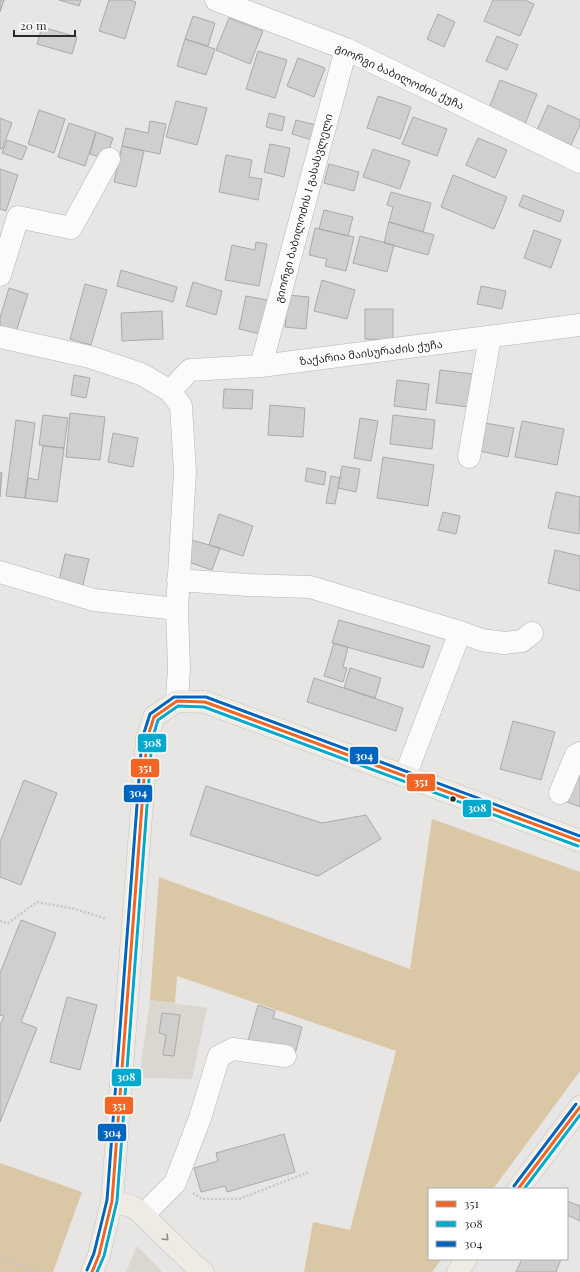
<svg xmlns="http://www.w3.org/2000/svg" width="580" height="1272" font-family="'Playfair Display','Noto Sans Georgian',serif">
  <rect width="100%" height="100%" fill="#e7e6e5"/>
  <!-- built -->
  <path fill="#dad7d1" d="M 150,1000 L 207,1008 L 192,1079 L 139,1078 Z
    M 137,1246 L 162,1272 L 126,1272 Z"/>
  <!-- green -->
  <path fill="#dac7a5" d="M 432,819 L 580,872 L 580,1071 L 493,1189 L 429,1189 L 429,1259 L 442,1259 L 432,1272 L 304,1272 L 313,1222 L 350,1230 L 396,1051 L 177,976 L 175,1003 L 150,1000 L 159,877 L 410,969 Z
    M 0,1163 L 82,1192 L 53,1272 L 0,1272 Z"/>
  <!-- building -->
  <path fill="#d0cfce" stroke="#abaaa9" d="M 0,0 L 4,0 L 0,12 Z
    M 59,0 L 81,0 L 79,6 Z
    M 109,0 L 129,0 L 136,2 L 125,39 L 99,31 Z
    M 493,0 L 525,0 L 534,4 L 520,36 L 484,21 Z
    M 438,14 L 455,22 L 444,47 L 427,39 Z
    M 193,16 L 215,23 L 208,46 L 185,39 Z
    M 229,18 L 263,31 L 250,64 L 216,50 Z
    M 42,27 L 77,37 L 72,54 L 37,44 Z
    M 497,36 L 518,45 L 507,70 L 486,61 Z
    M 185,39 L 215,49 L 206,75 L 177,66 Z
    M 258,51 L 287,60 L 275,98 L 246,89 Z
    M 298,58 L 325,68 L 314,97 L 287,86 Z
    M 500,80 L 537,94 L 525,124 L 488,111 Z
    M 378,96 L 411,107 L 400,139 L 367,128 Z
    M 176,101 L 207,108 L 197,145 L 166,137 Z
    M 548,105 L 580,120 L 580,125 L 571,145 L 537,130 Z
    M 39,110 L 65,119 L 54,153 L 28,144 Z
    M 269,113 L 285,117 L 282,131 L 266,127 Z
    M 413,117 L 447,129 L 437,156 L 402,144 Z
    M 0,118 L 12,123 L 2,149 L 0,149 Z
    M 296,120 L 316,125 L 312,140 L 292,134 Z
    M 150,121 L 166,124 L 160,154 L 122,146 L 126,128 L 148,133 Z
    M 69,123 L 96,132 L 85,166 L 58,157 Z
    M 96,132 L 113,138 L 106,159 L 90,154 Z
    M 478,138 L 507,150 L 495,178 L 466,165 Z
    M 7,140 L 27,147 L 22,160 L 2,153 Z
    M 270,144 L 290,148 L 284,177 L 264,172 Z
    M 122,146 L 144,151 L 136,187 L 114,182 Z
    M 373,149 L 410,161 L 400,189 L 363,177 Z
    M 226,155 L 252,160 L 249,177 L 262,179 L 258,200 L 219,192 Z
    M 329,164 L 359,172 L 354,191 L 324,183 Z
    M 0,169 L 18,175 L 6,211 L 0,209 Z
    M 453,175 L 507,197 L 494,229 L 441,207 Z
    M 391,192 L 431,203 L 423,232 L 389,222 L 393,207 L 387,205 Z
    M 523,195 L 564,211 L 560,222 L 519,206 Z
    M 324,210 L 353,217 L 348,236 L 319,229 Z
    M 389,222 L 434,235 L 428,255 L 384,243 Z
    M 315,228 L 354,237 L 346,271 L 325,266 L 327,259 L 309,255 Z
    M 534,230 L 561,240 L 551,268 L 524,258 Z
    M 360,236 L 394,245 L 387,272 L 353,263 Z
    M 256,242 L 267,244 L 259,286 L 225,280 L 232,245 L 255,250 Z
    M 121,270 L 177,287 L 173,302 L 117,286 Z
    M 322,280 L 355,290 L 347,319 L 314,311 Z
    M 193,282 L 222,291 L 216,315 L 186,306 Z
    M 85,284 L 107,290 L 91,345 L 70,339 Z
    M 481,286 L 506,291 L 502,309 L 477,304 Z
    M 9,288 L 28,294 L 15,335 L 0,330 L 0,318 Z
    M 288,295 L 309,297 L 306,329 L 285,327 Z
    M 246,296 L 272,301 L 264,335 L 239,329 Z
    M 365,309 L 393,309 L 393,340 L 365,339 Z
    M 162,311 L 163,339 L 122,341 L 121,313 Z
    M 440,370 L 473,374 L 469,407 L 436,403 Z
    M 74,375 L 90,378 L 86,398 L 71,395 Z
    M 397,380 L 429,384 L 426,410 L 394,406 Z
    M 224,389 L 253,390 L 252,409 L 223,408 Z
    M 270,405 L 305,408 L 303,437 L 268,435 Z
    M 70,413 L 105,417 L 100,460 L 66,457 Z
    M 43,415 L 68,418 L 64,448 L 39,445 Z
    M 393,415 L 435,420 L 432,449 L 390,444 Z
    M 360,418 L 378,421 L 371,461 L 354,458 Z
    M 16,420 L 35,423 L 25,498 L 6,496 Z
    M 522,421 L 564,429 L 557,465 L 515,457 Z
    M 485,423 L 514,428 L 508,457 L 479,451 Z
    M 113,433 L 138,438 L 133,467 L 108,462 Z
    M 43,446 L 64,448 L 57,502 L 25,498 L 28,478 L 38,480 Z
    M 383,457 L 434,465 L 428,506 L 377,498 Z
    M 342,466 L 360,469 L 356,492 L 338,488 Z
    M 307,468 L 326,472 L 324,485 L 305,481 Z
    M 0,472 L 2,473 L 0,497 Z
    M 331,476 L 340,478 L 335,504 L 326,503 Z
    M 556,492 L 580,497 L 579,534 L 548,528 Z
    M 443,512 L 460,516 L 456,534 L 438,530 Z
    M 219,514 L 253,526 L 243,556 L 209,545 Z
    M 188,539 L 220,548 L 212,570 L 188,562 Z
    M 555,550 L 580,556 L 580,591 L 548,583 Z
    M 65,554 L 89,559 L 83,585 L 59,581 Z
    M 339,620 L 430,646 L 423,668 L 332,643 Z
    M 334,643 L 348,647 L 343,667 L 347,668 L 343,682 L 324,676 Z
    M 350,668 L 381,678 L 375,698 L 344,688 Z
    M 314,678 L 403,708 L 396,731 L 307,702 Z
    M 513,721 L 555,732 L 541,780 L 500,769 Z
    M 580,763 L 580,807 L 565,801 Z
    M 24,780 L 57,793 L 21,885 L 0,877 L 0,842 Z
    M 206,786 L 322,823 L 366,815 L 381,839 L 318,876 L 190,835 Z
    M 21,920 L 56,933 L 21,1022 L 37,1028 L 0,1122 L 0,1025 L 4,1016 L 0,1015 L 0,973 Z
    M 67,997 L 97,1005 L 80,1070 L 50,1062 Z
    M 258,1005 L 275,1011 L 273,1018 L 302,1027 L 295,1054 L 248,1041 Z
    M 162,1013 L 180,1015 L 174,1056 L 163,1055 L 166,1035 L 159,1033 Z
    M 284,1134 L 295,1172 L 227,1192 L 225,1186 L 201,1192 L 194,1168 L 218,1161 L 216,1153 Z
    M 567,1201 L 580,1206 L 580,1221 L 567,1215 Z
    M 522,1259 L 561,1259 L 556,1272 L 516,1272 Z"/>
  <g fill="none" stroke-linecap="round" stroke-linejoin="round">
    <!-- minor casing -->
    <g stroke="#b6b4b4" stroke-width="23">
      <path id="minor" d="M 216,0 L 346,49 L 580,162
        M 0,275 L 18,217 L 71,228 L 109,159
        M 0,337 L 90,357 L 141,374 L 170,391 L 181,406 L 185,472 L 177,609 L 179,668 L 177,701
        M 261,366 L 346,49
        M 170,391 L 190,370 L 261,366 L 580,325
        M 469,457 L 490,337
        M 0,572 L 94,600 L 177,609
        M 178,580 L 248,585 L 310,587 L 460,632 L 482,640 L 504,643 L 522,641 L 532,633
        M 405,776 L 460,632
        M 560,793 L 576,755 L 580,753
        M 143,1215 L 175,1183 L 200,1118 L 219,1056 L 233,1049 L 285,1056"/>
    </g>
    <!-- major casing -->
    <g stroke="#c4c4c3" stroke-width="23">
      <path id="major" d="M 518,1189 L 580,1107
        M 112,1201 L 131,1206 L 138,1210 L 193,1264 L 203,1272
        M 92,1272 L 99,1255 L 112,1201 L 147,739 L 154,717 L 177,701 L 205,702 L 580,841
        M 458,1272 L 466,1259"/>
    </g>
    <!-- path -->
    <path stroke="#c8c7c7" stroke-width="2.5" stroke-dasharray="2 2" stroke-linecap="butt" d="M 0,921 L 8,923 L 37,902 L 75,909 L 107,919
      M 193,1193 L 202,1199 L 239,1199 L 309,1172
      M 0,1258 L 40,1272"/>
    <!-- minor -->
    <use href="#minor" stroke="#fbfbfb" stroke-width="22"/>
    <!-- major -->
    <use href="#major" stroke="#eeeae4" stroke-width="22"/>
    <!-- bus-1 casing -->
    <g stroke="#fff" stroke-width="6">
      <path id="bus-1" d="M 518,1189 L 580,1107
        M 92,1272 L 99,1255 L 112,1201 L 147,739 L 154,717 L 177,701 L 205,702 L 580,841"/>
    </g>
    <!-- bus-2 casing -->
    <g stroke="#fff" stroke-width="6">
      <path id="bus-2" d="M 524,1189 L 580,1115
        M 97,1272 L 104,1256 L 117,1201 L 152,740 L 158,720 L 178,706 L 204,707 L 578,846"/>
    </g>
    <!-- bus-3 casing -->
    <g stroke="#fff" stroke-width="6">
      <path id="bus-3" d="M 514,1186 L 576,1104
        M 87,1270 L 94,1253 L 107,1200 L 142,739 L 150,714 L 174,697 L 206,697 L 580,836"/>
    </g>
    <!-- bus-1 -->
    <use href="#bus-1" stroke="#f26522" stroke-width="3"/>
    <!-- bus-2 -->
    <use href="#bus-2" stroke="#00a9ce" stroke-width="3"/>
    <!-- bus-3 -->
    <use href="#bus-3" stroke="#0065bd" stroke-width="3"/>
  </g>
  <!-- one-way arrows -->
  <defs><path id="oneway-chevron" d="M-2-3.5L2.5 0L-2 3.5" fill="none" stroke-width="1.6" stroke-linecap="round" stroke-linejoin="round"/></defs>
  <use stroke="#8e8b88" href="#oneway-chevron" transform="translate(166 1238) rotate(45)"/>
  <!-- markers -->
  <circle fill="#2d2c2b" stroke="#fff" stroke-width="1.5" cx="453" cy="799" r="3.5"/>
  <g text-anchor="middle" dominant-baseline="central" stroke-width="3" stroke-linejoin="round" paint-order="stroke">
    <!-- street labels -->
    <g font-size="11" fill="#2d2c2b" stroke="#fff">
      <text transform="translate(400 76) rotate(25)">გიორგი ბაბილოძის ქუჩა</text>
      <text transform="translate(303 208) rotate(-75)">გიორგი ბაბილოძის I გასასვლელი</text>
      <text transform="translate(371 352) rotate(-7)">ზაქარია მაისურაძის ქუჩა</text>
    </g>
  </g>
  <g stroke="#fff" stroke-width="1.5">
    <rect x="137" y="733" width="30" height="20" rx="4" fill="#00a9ce"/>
    <rect x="349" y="746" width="30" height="19" rx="4" fill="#0065bd"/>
    <rect x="130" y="758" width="30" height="20" rx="4" fill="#f26522"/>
    <rect x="406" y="773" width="30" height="19" rx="4" fill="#f26522"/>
    <rect x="123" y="784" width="30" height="19" rx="4" fill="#0065bd"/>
    <rect x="462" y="799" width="30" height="19" rx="4" fill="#00a9ce"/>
    <rect x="111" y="1068" width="31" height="19" rx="4" fill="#00a9ce"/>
    <rect x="104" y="1096" width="30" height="19" rx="4" fill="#f26522"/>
    <rect x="97" y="1123" width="30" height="19" rx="4" fill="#0065bd"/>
  </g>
  <g font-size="11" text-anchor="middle" font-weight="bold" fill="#fff">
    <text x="152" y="747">308</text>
    <text x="364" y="760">304</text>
    <text x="145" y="772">351</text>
    <text x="421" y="786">351</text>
    <text x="138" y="797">304</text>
    <text x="477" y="812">308</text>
    <text x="126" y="1081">308</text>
    <text x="119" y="1110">351</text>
    <text x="112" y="1137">304</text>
  </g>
  <!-- legend -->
  <rect x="428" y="1188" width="140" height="72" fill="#ffffff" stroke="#ababaa"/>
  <rect x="436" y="1201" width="20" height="6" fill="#f26522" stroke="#ababaa"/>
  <text x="464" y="1208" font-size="12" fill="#2d2c2b">351</text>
  <rect x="436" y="1221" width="20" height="6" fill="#00a9ce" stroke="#ababaa"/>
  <text x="464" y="1228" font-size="12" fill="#2d2c2b">308</text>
  <rect x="436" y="1241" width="20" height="6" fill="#0065bd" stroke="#ababaa"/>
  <text x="464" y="1248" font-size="12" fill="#2d2c2b">304</text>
  <!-- scale -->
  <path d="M14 30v6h61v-6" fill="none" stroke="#2d2c2b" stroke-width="2"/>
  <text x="20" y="30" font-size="12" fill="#2d2c2b" stroke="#ffffff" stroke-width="3" paint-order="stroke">20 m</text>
</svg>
